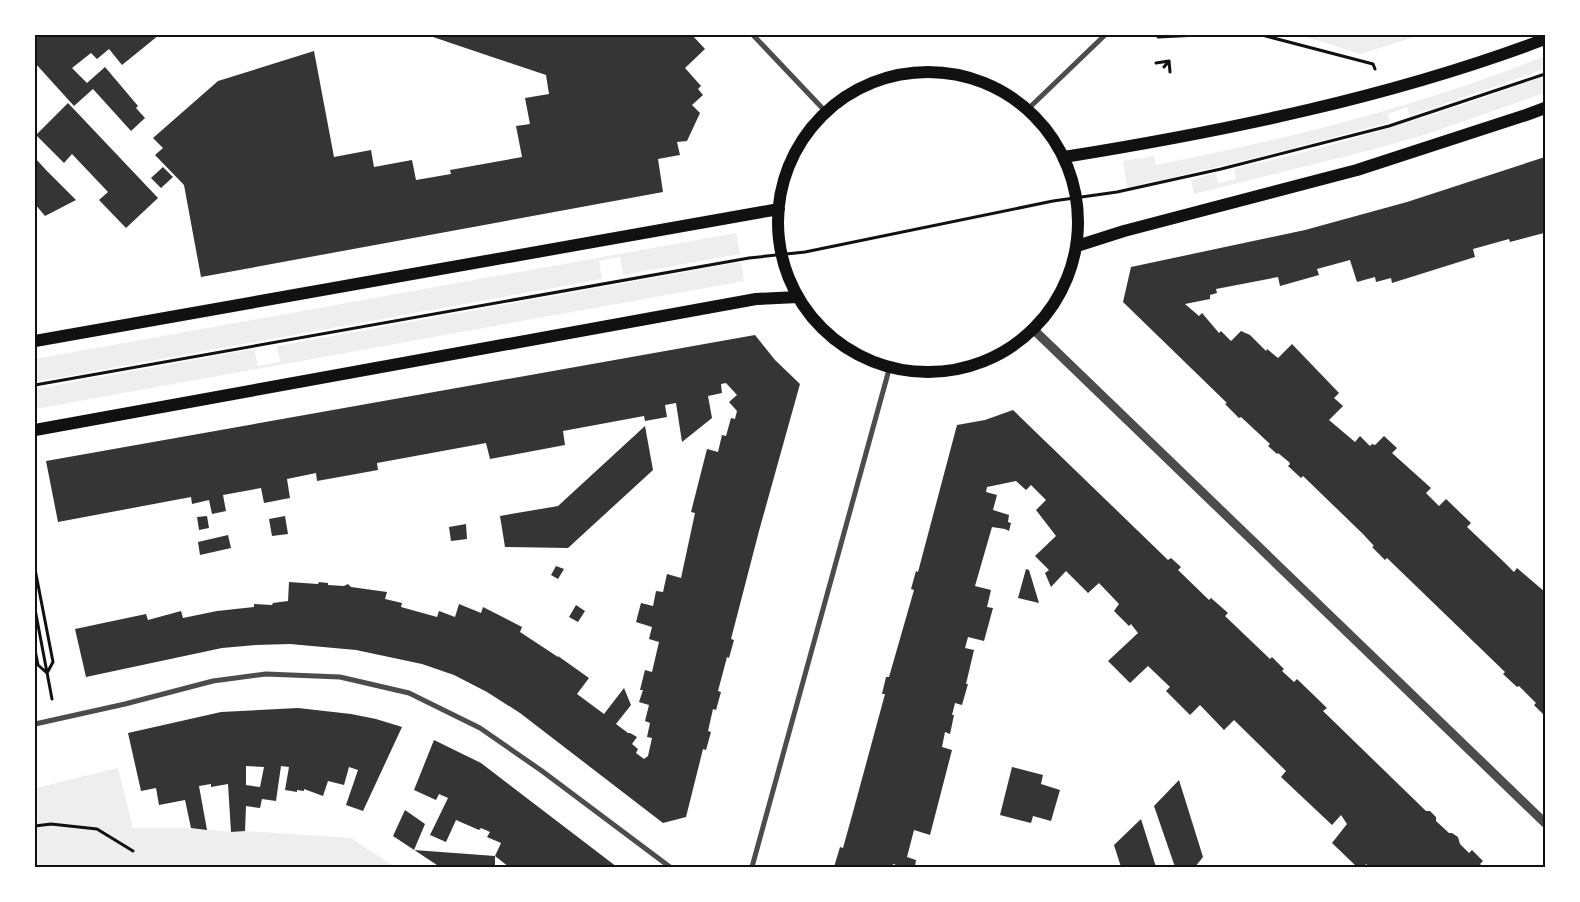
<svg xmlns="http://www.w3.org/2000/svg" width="1580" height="902" font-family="Arial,sans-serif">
  <rect width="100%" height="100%" fill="#fff"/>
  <!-- green -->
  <path fill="#eee" d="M 1300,35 L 1420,35 L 1361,54 Z
    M 1545,56 L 1545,69 L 1410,116 L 1407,107 L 1388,114 L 1390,122 L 1275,153 L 1127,188 L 1123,161 L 1154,156 L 1156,165 C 1288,139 1420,106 1545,56 Z
    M 1545,76 L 1545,93 L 1424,135 L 1371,150 L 1194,194 L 1191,180 L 1216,173 L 1218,183 L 1236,179 L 1234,169 C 1264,162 1294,155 1323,147 C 1398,127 1472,102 1545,76 Z
    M 736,233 L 740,254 L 623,275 L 620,257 L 599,261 L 602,279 L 35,382 L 35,359 Z
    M 741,262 L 744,281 L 35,409 L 35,389 L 254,349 L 258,366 L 280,362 L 277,346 Z
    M 118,768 L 133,828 L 191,828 L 231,832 L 245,831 L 351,838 L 395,867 L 35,867 L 35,788 Z"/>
  <!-- building -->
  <path fill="#353535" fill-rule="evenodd" d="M 40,35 L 159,35 L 122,65 L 109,49 L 97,59 L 91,53 L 72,68 L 87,83 L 105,67 L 138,106 L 136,108 L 145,118 L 131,131 L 93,89 L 74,106 L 35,63 L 35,39 Z
    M 427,35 L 692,35 L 705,49 L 685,68 L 701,86 L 698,89 L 703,95 L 692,105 L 700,113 L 687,141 L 677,142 L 680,155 L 658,159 L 663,192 L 201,277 L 184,185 L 155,155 L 163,148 L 153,138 L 218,81 L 314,51 L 334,157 L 371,150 L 374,167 L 412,160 L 416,180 L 451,174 L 450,170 L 522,157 L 516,126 L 530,124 L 525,98 L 549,94 L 546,75 Z
    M 68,103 L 158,198 L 126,228 L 99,200 L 108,192 L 72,154 L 64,163 L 36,135 Z
    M 1545,157 L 1545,229 L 1543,230 L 1544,233 L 1510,242 L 1509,239 L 1473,249 L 1475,257 L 1392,283 L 1391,278 L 1376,282 L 1375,277 L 1357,282 L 1350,260 L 1317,269 L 1319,275 L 1280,286 L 1278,277 L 1216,289 L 1217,293 L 1210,295 L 1210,299 L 1185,304 L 1199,316 L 1202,313 L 1219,333 L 1221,331 L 1231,341 L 1241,331 L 1250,335 L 1266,351 L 1267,349 L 1278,358 L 1292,344 L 1339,393 L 1334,398 L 1343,406 L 1329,420 L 1355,442 L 1360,436 L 1370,446 L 1372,444 L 1375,445 L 1384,436 L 1397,448 L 1392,453 L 1431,488 L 1426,493 L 1439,506 L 1446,499 L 1471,523 L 1467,527 L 1504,562 L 1514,572 L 1517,568 L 1545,592 L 1543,599 L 1545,601 L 1545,716 L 1534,705 L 1536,703 L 1519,686 L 1517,687 L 1503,674 L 1505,672 L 1476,644 L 1387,558 L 1385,560 L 1372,547 L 1374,546 L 1363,534 L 1303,476 L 1301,478 L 1288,466 L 1290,464 L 1289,462 L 1278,453 L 1277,454 L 1268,446 L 1270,444 L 1241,417 L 1239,418 L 1225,404 L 1227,403 L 1123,302 L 1131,267 L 1305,230 L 1407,202 Z
    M 35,158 L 46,170 L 76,200 L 45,216 L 35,204 Z
    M 163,167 L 173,177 L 161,188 L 151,178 Z
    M 755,335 L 775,360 L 800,384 L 759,531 L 731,639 L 734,640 L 729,658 L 727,657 L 718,691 L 721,692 L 716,710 L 713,709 L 708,731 L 711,732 L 706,750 L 703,749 L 686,817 L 663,823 L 520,713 L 487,692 L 454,675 L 422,664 L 356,650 L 290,644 L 256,645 L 222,648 L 86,677 L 75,629 L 146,614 L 148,620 L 181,611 L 183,618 L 217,611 L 254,607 L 254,604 L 272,605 L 273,603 L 288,601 L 289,582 L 318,584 L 319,582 L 328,583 L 328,585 L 344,586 L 348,584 L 351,587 L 387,592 L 385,599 L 402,603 L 401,607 L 437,617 L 439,611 L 455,617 L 459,604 L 481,613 L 483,607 L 522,627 L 520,632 L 558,657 L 558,656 L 589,678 L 577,694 L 604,714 L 624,688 L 631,705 L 616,724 L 628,733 L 630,733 L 637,737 L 632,744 L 638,749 L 636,753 L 644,759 L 648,756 L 652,738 L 647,737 L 650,723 L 645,721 L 649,705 L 639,702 L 643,690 L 640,690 L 645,670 L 652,672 L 659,642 L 649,639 L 652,627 L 636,622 L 641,603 L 653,606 L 656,591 L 663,592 L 667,574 L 681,578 L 695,513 L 691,512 L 707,449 L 718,452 L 722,435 L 726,436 L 731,418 L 735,419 L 737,411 L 729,402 L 737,395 L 726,383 L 721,384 L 722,393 L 708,396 L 712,418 L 682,442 L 676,403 L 665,405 L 667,417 L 645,421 L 644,416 L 563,431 L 565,445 L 490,459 L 486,443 L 377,463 L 378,470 L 317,481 L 316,473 L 287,479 L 290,498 L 264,503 L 261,488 L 223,495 L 226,511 L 212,514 L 209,500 L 192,504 L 191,497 L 58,522 L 46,461 Z
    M 1013,410 L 1168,560 L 1171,558 L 1181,567 L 1178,570 L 1209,600 L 1211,598 L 1228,613 L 1225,616 L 1270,659 L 1272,657 L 1284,669 L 1282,671 L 1294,682 L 1297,679 L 1327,708 L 1323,711 L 1426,811 L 1430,811 L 1436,817 L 1436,821 L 1449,833 L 1452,833 L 1458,837 L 1460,844 L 1469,853 L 1472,850 L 1483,861 L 1480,864 L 1483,867 L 1370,867 L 1366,864 L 1364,867 L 1357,867 L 1332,843 L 1347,824 L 1341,815 L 1332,825 L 1281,777 L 1286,771 L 1234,720 L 1224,730 L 1200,705 L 1190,715 L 1166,691 L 1170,687 L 1148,666 L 1130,683 L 1108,661 L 1138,633 L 1131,624 L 1129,626 L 1114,611 L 1119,604 L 1099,583 L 1088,593 L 1066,571 L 1051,587 L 1045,573 L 1049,570 L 1035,556 L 1056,536 L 1036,510 L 1046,500 L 1031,485 L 1026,490 L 1016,481 L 987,487 L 986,492 L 997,495 L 993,510 L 1009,515 L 1008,522 L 1011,523 L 1009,531 L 1005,529 L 992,527 L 975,586 L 991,590 L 987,607 L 993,608 L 984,641 L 968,637 L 965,648 L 974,650 L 966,684 L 968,684 L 962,705 L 955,703 L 952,715 L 954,715 L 950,734 L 945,732 L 942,747 L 952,750 L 930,835 L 914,830 L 907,857 L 916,860 L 915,867 L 903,867 L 893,864 L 892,867 L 834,867 L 840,847 L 843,848 L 853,812 L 885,694 L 882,694 L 886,677 L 889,677 L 914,590 L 911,589 L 916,571 L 918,572 L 957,425 L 985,420 Z
    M 645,426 L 653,470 L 568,548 L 505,547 L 500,516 L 558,506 Z
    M 207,516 L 209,528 L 199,530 L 197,517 Z
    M 285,516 L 288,534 L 272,536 L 269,519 Z
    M 466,524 L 467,539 L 451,541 L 449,527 Z
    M 228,535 L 231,548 L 200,555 L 198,542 Z
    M 556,566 L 564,569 L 558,579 L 551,575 Z
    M 1026,569 L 1029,570 L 1039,603 L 1018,598 Z
    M 576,605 L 585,611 L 578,622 L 569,617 Z
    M 298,708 L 351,714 L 376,719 L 402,727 L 363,811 L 346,805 L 358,770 L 349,767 L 344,785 L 328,781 L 323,796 L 304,789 L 304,791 L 297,790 L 297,792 L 285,790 L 289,767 L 281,766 L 276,801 L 262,799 L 260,808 L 246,806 L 245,831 L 231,832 L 228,784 L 211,787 L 211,784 L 199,786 L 207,830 L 191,828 L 185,800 L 159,805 L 156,788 L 141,791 L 128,733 L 221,712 ZM 246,766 L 264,767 L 260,787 L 246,785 Z
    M 434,740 L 481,763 L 617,867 L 509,867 L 495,856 L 501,843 L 487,837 L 490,832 L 481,828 L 479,830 L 456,820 L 446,842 L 430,835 L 448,798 L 439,794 L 436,800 L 414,790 Z
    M 1012,767 L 1043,775 L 1041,784 L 1060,790 L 1051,821 L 1033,816 L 1031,823 L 1000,815 Z
    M 1179,780 L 1203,857 L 1195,867 L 1175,867 L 1154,806 Z
    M 405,810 L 425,824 L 414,850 L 495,856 L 495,867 L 440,867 L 393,836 Z
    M 1141,819 L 1156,867 L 1121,867 L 1114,845 Z"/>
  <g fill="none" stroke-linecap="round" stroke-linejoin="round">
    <!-- path -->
    <path stroke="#111" stroke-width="3" d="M 1262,35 L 1373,64 L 1375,69
      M 1158,37 L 1199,35
      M 1169,61 L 1170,72
      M 1156,63 L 1169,61
      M 1164,67 L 1169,61
      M 35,385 L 749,258 L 805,252 L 1053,201 L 1117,192 L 1221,169 L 1389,126 L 1545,74
      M 35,569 L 53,662 L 47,673 L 38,665 L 35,650
      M 35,609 L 52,699
      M 35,826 L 51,824 L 97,829 L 133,851"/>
    <!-- minor -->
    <path stroke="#4c4c4c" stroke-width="5" d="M 753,35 L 826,112
      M 1028,109 L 1105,35
      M 35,724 L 125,704 L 213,681 L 266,674 L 340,677 L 409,693 L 480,728 L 542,771 L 670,867
      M 752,867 L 890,366"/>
    <!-- tertiary -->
    <path stroke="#4c4c4c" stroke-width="9" d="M 1033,329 L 1545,823"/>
    <!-- primary -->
    <path stroke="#111" stroke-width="12" d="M778 222a150 150 0 1 1 300 0a150 150 0 1 1-300 0Z
      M 1064,157 C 1225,131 1392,97 1545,39
      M 1077,246 L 1124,231 L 1357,170 L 1526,115 L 1545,108
      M 35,341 L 779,209
      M 35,430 L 756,299 L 798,297"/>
  </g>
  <!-- border -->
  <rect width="1580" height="902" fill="none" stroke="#ffffff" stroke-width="72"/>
  <rect x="36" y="36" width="1508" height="830" fill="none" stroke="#111" stroke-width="2"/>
</svg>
